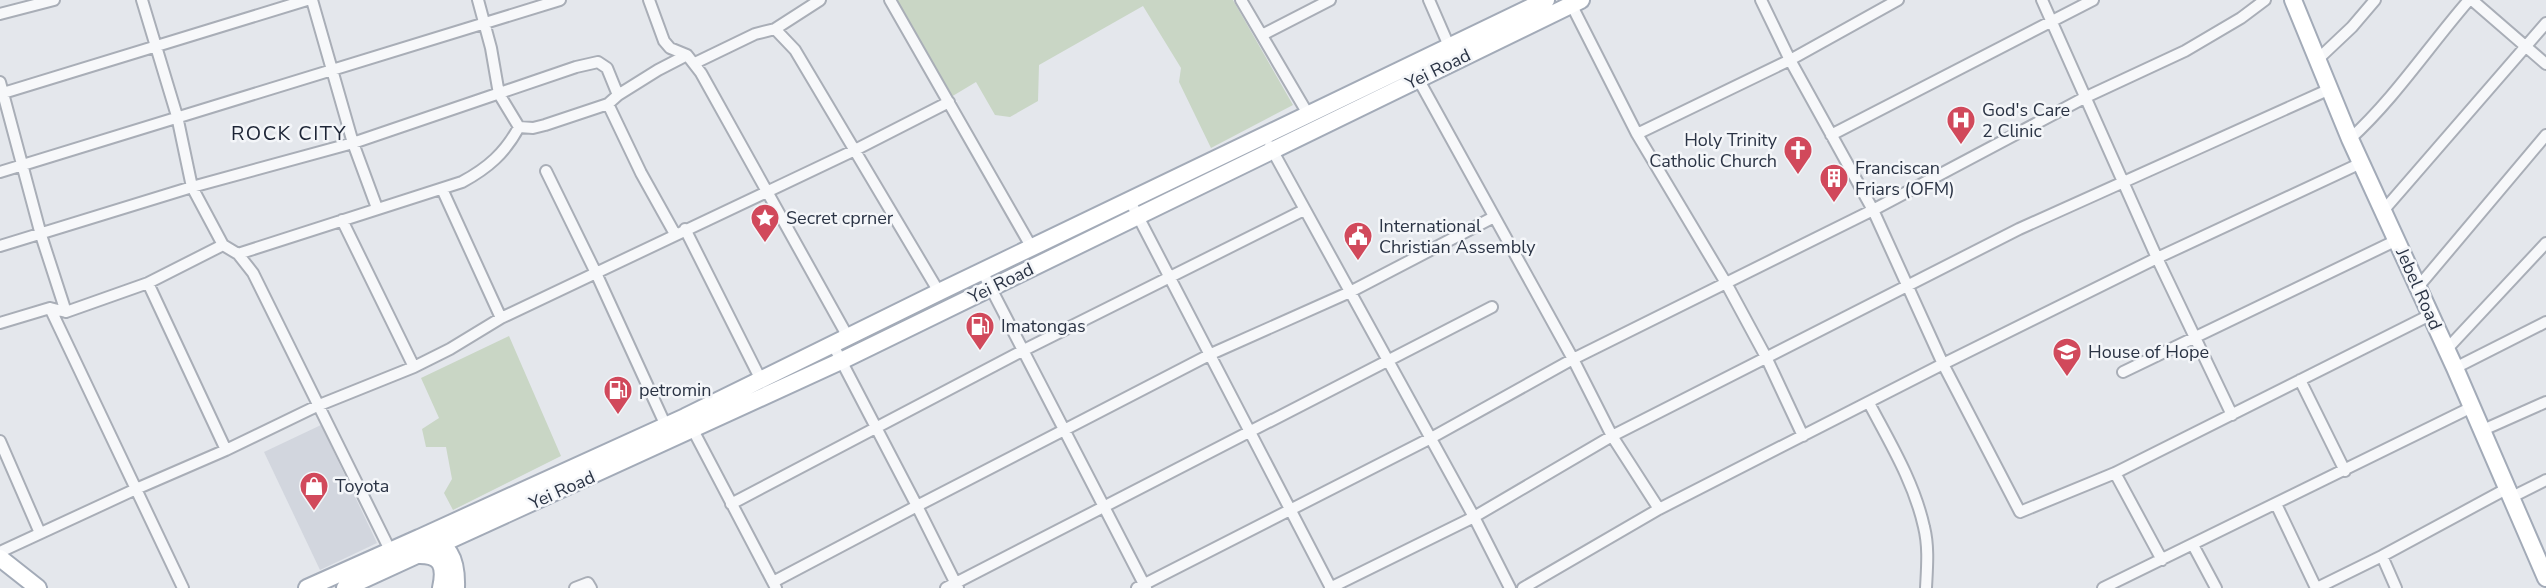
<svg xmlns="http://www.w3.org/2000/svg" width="2546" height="588" font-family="'Nunito Sans',sans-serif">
  <rect width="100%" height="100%" fill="#e4e7ec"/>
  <!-- built -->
  <path fill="#d2d6de" d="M 321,425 L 377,543 L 320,570 L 264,452 Z"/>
  <!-- green -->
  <path fill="#c9d6c5" d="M 895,0 L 1233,0 L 1293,105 L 1211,148 L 1179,82 L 1181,68 L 1143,6 L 1039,65 L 1038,101 L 1010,117 L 995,115 L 976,82 L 951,97 Z
    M 509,336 L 561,456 L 453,510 L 444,493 L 452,479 L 446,447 L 426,447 L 422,429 L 439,418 L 421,378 Z"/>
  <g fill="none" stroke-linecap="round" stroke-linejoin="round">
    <!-- street casing -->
    <g stroke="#a9aeb7" stroke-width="14">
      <path id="street" d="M 142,0 L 177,116 L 192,187 L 223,245 L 238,254 L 253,273 L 390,550
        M 312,0 L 353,143 L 377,208
        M 478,0 L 491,48 L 499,94 L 519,127 L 533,128 L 545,125 L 608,104 L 618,95 L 658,70 L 687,55
        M 649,0 L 664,41 L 670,48 L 687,55 L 701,73 L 848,337
        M 890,0 L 1032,248
        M 1241,0 L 1308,114
        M 1429,0 L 1449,46
        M 1569,0 L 1637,134 L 1726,283 L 1766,357 L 1803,436
        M 1761,0 L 1790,60 L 1873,210 L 1943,364 L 2020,512 L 2115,473 L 2430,315
        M 2042,0 L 2157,258 L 2232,415
        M 2472,0 L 2546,64
        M 0,14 L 54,0
        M 775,29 L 820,0
        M 1262,35 L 1330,0
        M 2316,61 L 2352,27 L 2375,0
        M 695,63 L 755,34 L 775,29 L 795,50 L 939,292
        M 1416,75 L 1573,359 L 1612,436 L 1659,509
        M 0,82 L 41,235 L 66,312
        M 0,94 L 307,0
        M 608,104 L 641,173 L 675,234
        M 1637,134 L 1790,60 L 1898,0
        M 1831,135 L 2093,0
        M 2350,139 C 2395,98 2429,46 2469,0
        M 1270,146 L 1474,517 L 1510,588
        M 546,171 L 596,273 L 666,426
        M 0,172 L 560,0
        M 442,189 L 501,318
        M 1130,201 L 1331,588
        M 2383,211 L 2546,23
        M 342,220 L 414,367
        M 685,229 L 761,380
        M 0,246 L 192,187 L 353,143 L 576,67 L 598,62 L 607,68 L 618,95
        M 238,254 L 462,182 C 488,168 505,153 519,127
        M 982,271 L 1146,588
        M 148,283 L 226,450
        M 2418,287 L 2546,135
        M 50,308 L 183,588
        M 0,323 L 50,308 L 66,312 L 148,283 L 223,245
        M 2446,350 L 2546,243
        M 2455,368 L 2546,322
        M 2123,372 L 2397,240
        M 2300,380 L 2345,471
        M 1869,403 C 1890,443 1914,482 1924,527 C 1929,547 1927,568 1926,588
        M 693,430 L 776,588
        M 2483,430 L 2546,402
        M 0,441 L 40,533
        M 2115,473 L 2162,560
        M 2512,497 L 2546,480
        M 731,504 L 1024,350 L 1304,210
        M 2276,504 L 2316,588
        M 2193,545 L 2216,588
        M 0,552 L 136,489 L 226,450 L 317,406 L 414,367 L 450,349 L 501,318 L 855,150 L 949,102
        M 2382,556 L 2396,588
        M 773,582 L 917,506 L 833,345
        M 575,588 L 588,583 L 591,588
        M 946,588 L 1492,307
        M 958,588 L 917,506 L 1211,354 L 1350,292 L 1494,217
        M 1137,588 L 1431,438 L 1573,359 L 1873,210 L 2084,98 L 2185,51 L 2241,18 L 2265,0
        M 1330,588 L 1474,517 L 1612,436 L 2019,229 L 2330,89
        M 1523,588 L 1659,509 L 1943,364 L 2157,258 L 2361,163
        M 2103,588 L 2472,407
        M 2317,588 L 2382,556 L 2508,488"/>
    </g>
    <!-- primary casing -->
    <g stroke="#a3abb8" stroke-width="20">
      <path id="primary" d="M 2293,0 L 2350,139 L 2455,368 L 2546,578
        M 419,538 L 685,417 L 939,292 L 1546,0
        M 417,555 L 841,361 L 1581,0
        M 0,558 L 38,588
        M 307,588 L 419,538 C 450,540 457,560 456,588
        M 345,588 L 417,555 C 441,554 446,565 441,588"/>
    </g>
    <!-- street -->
    <use href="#street" stroke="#f7f8fa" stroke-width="10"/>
    <!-- primary -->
    <use href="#primary" stroke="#fff" stroke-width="16"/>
  </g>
  <!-- icons -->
  <defs>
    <g id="hospital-pin" transform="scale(1.5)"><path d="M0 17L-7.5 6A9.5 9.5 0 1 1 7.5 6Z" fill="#d1495b" stroke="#f4f6f9"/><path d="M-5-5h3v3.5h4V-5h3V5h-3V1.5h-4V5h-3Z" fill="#fff"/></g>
    <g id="church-pin" transform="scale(1.5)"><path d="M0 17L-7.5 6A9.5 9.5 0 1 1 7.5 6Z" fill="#d1495b" stroke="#f4f6f9"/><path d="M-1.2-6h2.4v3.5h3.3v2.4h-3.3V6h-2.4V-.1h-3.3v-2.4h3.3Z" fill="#fff"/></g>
    <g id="building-pin" transform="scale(1.5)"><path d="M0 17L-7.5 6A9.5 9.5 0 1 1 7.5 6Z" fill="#d1495b" stroke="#f4f6f9"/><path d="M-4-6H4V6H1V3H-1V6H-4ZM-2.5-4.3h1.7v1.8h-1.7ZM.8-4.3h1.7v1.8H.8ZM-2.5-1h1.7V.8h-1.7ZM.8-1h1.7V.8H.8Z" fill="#fff"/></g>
    <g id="sight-pin" transform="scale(1.5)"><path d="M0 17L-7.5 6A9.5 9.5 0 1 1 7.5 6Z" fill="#d1495b" stroke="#f4f6f9"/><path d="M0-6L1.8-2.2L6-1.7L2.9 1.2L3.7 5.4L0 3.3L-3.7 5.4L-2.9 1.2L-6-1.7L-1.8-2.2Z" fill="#fff"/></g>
    <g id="civic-pin" transform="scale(1.5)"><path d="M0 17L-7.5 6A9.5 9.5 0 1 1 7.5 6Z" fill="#d1495b" stroke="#f4f6f9"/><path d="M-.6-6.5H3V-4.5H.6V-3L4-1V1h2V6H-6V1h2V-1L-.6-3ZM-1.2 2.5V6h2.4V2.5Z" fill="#fff"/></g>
    <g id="fuel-pin" transform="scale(1.5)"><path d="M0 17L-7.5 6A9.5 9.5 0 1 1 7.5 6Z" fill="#d1495b" stroke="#f4f6f9"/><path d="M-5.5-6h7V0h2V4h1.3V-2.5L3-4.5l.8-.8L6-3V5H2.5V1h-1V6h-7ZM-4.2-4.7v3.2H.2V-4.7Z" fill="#fff"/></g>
    <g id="school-pin" transform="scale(1.5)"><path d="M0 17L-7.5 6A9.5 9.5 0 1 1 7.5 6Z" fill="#d1495b" stroke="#f4f6f9"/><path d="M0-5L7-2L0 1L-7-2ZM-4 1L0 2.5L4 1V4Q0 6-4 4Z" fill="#fff"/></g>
    <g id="shop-pin" transform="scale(1.5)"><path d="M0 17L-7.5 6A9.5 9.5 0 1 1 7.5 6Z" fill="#d1495b" stroke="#f4f6f9"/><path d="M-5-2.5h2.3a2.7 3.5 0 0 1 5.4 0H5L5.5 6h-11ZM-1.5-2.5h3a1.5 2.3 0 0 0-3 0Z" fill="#fff"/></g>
  </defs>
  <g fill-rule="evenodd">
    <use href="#hospital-pin" x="1961" y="120"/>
    <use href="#church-pin" x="1798" y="150"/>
    <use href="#building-pin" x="1834" y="178"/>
    <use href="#sight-pin" x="765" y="218"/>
    <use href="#civic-pin" x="1358" y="236"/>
    <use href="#fuel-pin" x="980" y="326"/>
    <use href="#school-pin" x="2067" y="352"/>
    <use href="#fuel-pin" x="618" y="390"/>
    <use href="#shop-pin" x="314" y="486"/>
  </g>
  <g text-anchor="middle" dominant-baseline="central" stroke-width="5" stroke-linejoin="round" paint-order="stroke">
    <!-- street labels -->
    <g font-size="18" fill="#2b3445" stroke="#f4f6f9">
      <text transform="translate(1438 69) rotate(-26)">Yei Road</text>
      <text transform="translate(1001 283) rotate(-26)">Yei Road</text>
      <text transform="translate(2419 289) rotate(66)">Jebel Road</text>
      <text transform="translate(562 490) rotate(-24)">Yei Road</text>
    </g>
    <!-- poi labels -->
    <g font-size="18" fill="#2b3445" stroke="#f4f6f9" text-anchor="start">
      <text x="1982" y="110">God's Care<tspan x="1982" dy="21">2 Clinic</tspan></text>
      <text x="1777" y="140" text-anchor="end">Holy Trinity<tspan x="1777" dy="21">Catholic Church</tspan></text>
      <text x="1855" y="168">Franciscan<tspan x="1855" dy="21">Friars (OFM)</tspan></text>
      <text x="786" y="218">Secret cprner</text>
      <text x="1379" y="226">International<tspan x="1379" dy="21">Christian Assembly</tspan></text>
      <text x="1001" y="326">Imatongas</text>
      <text x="2088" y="352">House of Hope</text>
      <text x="639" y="390">petromin</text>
      <text x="335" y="486">Toyota</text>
    </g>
    <!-- neighbourhood labels -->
    <g font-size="20" letter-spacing="1.5" fill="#1d2536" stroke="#f4f6f9">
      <text x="289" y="133">ROCK CITY</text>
    </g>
  </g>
</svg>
